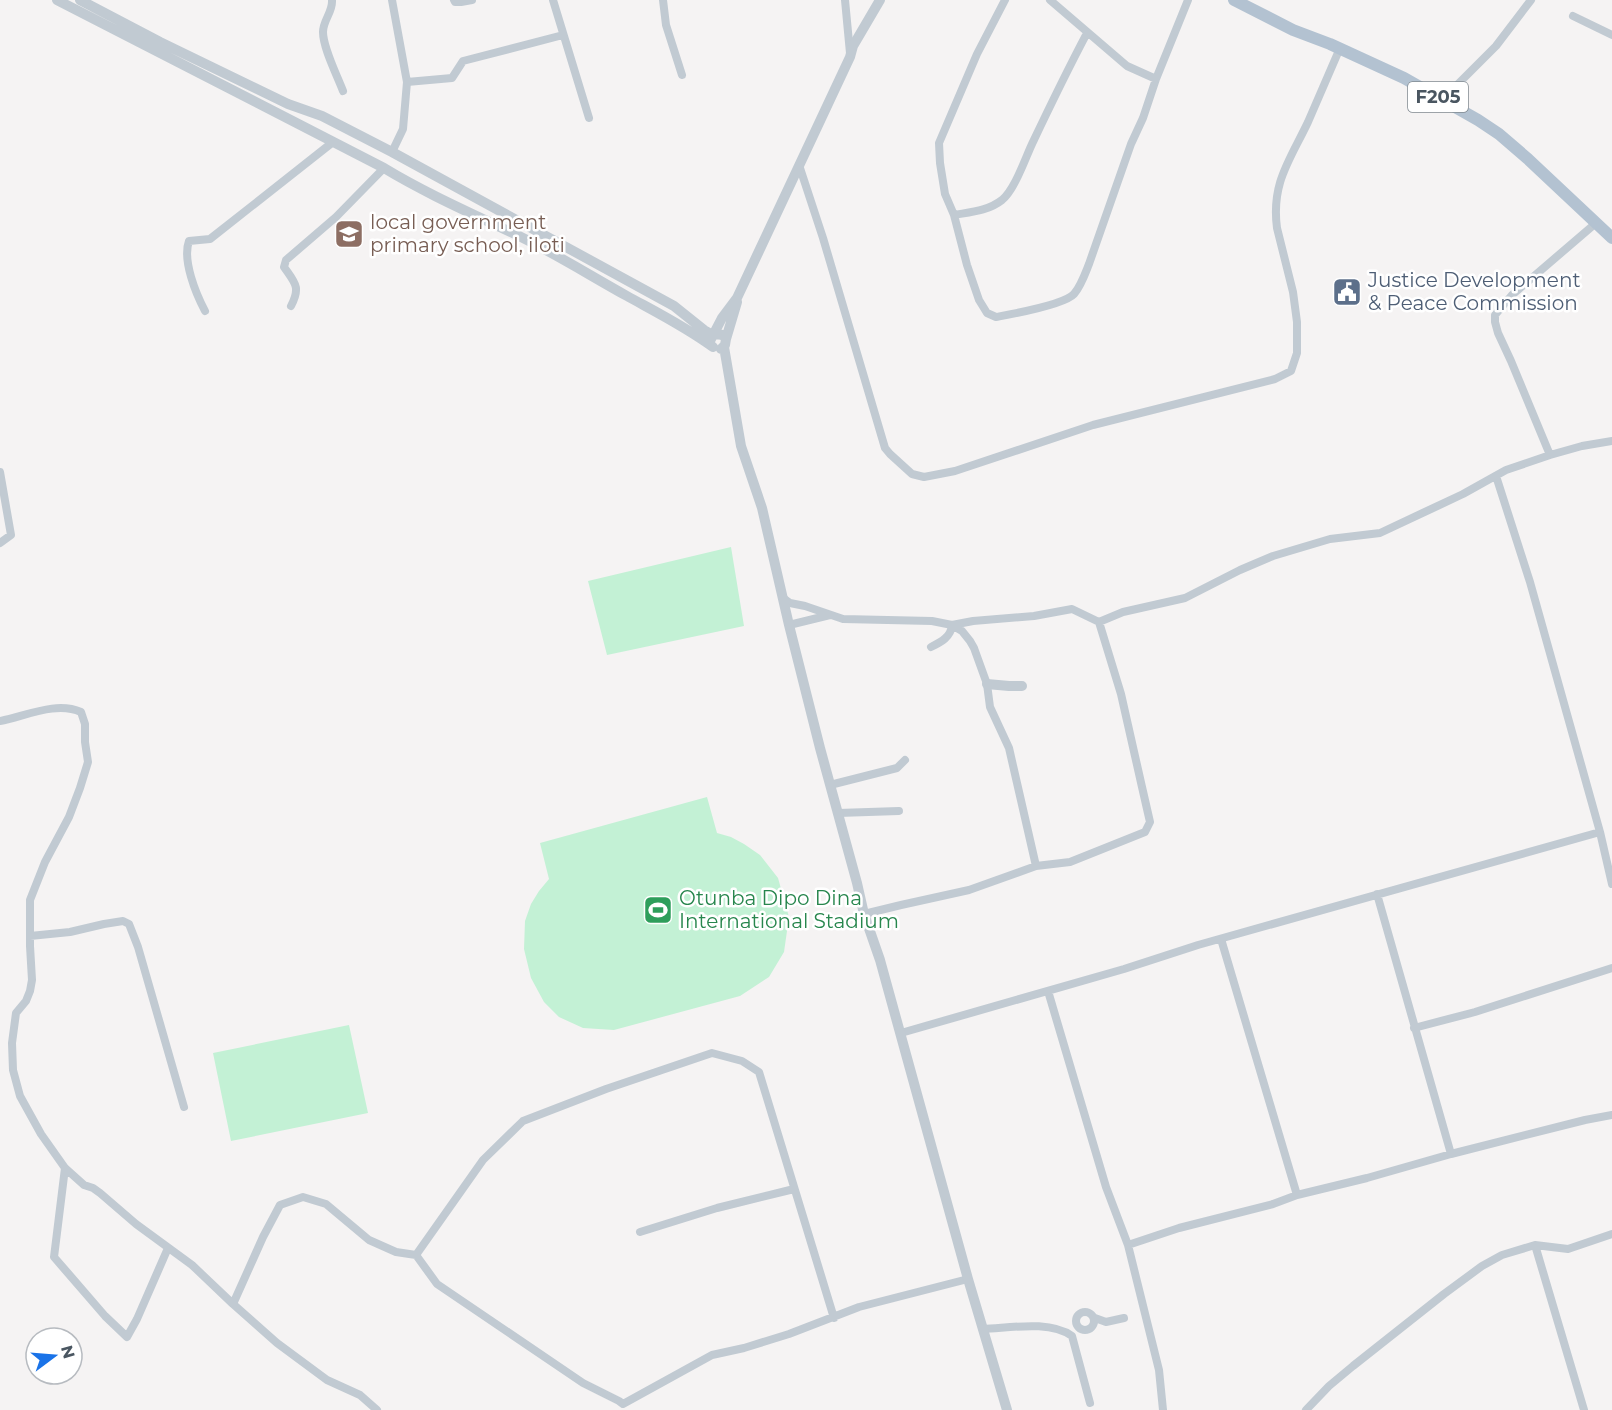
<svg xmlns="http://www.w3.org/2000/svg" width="1612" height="1410" font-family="Montserrat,sans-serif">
  <rect width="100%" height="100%" fill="#f5f3f3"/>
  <!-- green -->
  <path fill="#c3f1d5" d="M 731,547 L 744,626 L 607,655 L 588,581 Z
    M 707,797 L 717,833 L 731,837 L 744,844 L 760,855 L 778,878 L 789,917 L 784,952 L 769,977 L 740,996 L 614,1030 L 583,1028 L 559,1017 L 544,1002 L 531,978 L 524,949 L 525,921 L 531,904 L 539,891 L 549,879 L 540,843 Z
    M 349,1025 L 368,1113 L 231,1141 L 213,1053 Z"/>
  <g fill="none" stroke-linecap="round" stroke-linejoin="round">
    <!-- minor -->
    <path stroke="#c1cad2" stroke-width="8" d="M 332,0 C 333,12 323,20 323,32 C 323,48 337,75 343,91
      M 392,0 L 407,82 L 403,129 L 392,152
      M 454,0 L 455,2 L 461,2 L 472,0
      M 553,0 L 589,118
      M 663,0 L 666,25 L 682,75
      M 845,0 L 850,53
      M 1005,0 L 977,54 L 939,143 L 940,163 L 945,194 L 954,215 L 967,265 L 979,300 L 987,313 L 996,317 C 1012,314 1064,305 1074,294 C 1081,286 1085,274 1089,264 L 1131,144 L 1143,118 L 1156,79 L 1188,0
      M 1050,0 L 1127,66 L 1156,79
      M 1573,16 L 1612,35
      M 407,82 L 452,78 L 463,61 L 563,35
      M 1443,99 L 1496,46 L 1531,0
      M 799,165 L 823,238 L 885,448 L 890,454 L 912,474 L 924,477 L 955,471 L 1093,425 L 1275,379 L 1291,371 L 1297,353 L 1297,322 L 1293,292 L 1277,228 C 1271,183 1290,160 1308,122 C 1319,97 1329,73 1340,48
      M 954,215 C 971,212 988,211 1002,200 C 1015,189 1025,159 1032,144 C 1050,106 1068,69 1087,33
      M 291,306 C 301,287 295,283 284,267 L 286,260 L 336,217 L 384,168
      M 205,311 C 196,294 182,260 189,241 L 210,239 L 333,142
      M 1550,455 L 1511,361 L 1498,333 L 1495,322 L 1495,315 L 1512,295 L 1596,223
      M 0,472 L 11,535 L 0,543
      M 1496,476 L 1530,582 L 1600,832 L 1612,884
      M 783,598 L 790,603 L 805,606 L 843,619 L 932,621 L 952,625 L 973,621 L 1034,616 L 1072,609 L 1099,622 L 1123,612 L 1185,598 L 1240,570 L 1273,556 L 1330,539 L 1380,533 L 1463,494 L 1506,470 L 1550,455 L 1582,446 L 1612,441
      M 789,625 L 830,615
      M 931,647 C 941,642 951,637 952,625 L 962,631 L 970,641 L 974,648 L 987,684 L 990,707 L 1009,748 L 1036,866
      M 0,721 C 26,716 56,701 81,712 L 85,724 L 85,742 L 88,762 L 80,788 L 69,817 L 45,862 L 30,900 L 30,946 L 32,980 L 30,991 L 26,1001 L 16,1013 L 12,1043 L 13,1070 L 20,1096 L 41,1134 L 65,1168 L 84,1185 L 93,1188 L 100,1193 L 136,1224 L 192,1265 L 233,1304 L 277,1343 L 327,1380 L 360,1395 L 377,1410
      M 830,785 L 897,768 L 905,760
      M 838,813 L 899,811
      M 1377,894 L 1451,1154
      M 864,914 L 901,905 L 969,890 L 1036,866 L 1070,862 L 1145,832 L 1150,822 L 1142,787 L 1121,694 L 1099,622
      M 30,936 L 70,932 L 104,924 L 123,921 L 129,924 L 138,947 L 184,1107
      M 1221,939 L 1297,1195
      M 1048,991 L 1106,1187 L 1128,1245 L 1159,1370 L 1163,1410
      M 1414,1028 L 1475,1012 L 1612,968
      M 901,1033 L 1124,969 L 1198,945 L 1600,832
      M 65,1168 L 54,1257 L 105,1316 L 127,1337 L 137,1319 L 168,1248
      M 640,1232 L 717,1208 L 794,1189
      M 1128,1245 L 1179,1228 L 1273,1204 L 1297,1195 L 1367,1178 L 1451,1154 L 1585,1120 L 1612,1115
      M 1535,1245 L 1584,1410
      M 416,1255 L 437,1284 L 583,1383 L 619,1401 L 623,1404 L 712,1355 L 744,1348 L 789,1334 L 859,1307 L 968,1279
      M 233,1304 L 263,1237 L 280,1205 L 303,1197 L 326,1204 L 369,1240 L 396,1252 L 416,1255 L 483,1160 L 523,1121 L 606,1089 L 712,1053 L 742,1061 L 759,1072 L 834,1318
      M1076 1321a9 9 0 1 1 18 0a9 9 0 1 1-18 0Z
      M 1095,1318 L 1106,1322 L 1124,1318
      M 983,1329 C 1010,1328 1049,1320 1072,1336 L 1090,1403
      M 1306,1410 L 1329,1386 L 1353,1366 L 1444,1294 L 1482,1266 L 1502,1255 L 1535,1245 L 1568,1249 L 1612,1234"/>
    <!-- tertiary -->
    <path stroke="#c1cad2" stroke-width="10" d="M 57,0 L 384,168 C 427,194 473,214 519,236 C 556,254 591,276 627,296 C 656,312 686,327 713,347
      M 80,0 L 160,42 L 288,104 L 322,116 L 392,152 L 674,306 L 704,330 L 713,335
      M 715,334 L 723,335 L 726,339 L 725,345 L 721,349
      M 726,339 L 737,302
      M 710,341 L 722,318 L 737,298 L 850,57 L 853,46 L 880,0
      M 724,347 L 741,446 L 762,508 L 789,625 L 820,748 L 857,883 L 864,914 L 880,960 L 968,1279 L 1007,1410
      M 987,684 L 1009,686 L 1022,686"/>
    <!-- primary -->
    <path stroke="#b3c2d1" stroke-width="12" d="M 1234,0 L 1293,30 L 1330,44 L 1404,78 L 1478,120 L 1499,134 L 1528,159 L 1612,238"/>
  </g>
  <!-- icons -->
  <defs>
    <g id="school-square" transform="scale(1.5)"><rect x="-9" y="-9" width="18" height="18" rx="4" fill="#8d6e63" stroke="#fff"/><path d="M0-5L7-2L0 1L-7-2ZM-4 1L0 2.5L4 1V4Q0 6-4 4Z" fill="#fff"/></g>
    <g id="civic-square" transform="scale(1.5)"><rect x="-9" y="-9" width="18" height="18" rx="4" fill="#5c6f8a" stroke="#fff"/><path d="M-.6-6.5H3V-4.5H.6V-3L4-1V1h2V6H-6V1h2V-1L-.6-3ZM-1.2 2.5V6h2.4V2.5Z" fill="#fff"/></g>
    <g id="stadium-square" transform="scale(1.5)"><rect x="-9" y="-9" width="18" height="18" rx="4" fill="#2e9e5b" stroke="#fff"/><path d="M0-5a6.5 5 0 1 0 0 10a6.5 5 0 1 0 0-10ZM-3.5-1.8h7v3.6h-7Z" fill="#fff"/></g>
  </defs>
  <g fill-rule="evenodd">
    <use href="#school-square" x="349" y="234"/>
    <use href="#civic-square" x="1347" y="292"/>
    <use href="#stadium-square" x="658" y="910"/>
  </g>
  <g text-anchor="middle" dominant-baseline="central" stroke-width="5" stroke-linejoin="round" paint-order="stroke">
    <!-- shield labels -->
    <rect fill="#fff" stroke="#808990" stroke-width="1.5" x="1408" y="82" width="60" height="30" rx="4.5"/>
    <g font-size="18" font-weight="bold" fill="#4a5661">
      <text x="1438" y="97">F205</text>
    </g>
    <!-- education labels -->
    <g font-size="20" fill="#785e54" stroke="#fff" text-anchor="start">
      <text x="370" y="222">local government<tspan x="370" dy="23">primary school, iloti</tspan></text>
    </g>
    <!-- service labels -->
    <g font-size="20" fill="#4e5e75" stroke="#fff" text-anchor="start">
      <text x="1368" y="280">Justice Development<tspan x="1368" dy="23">&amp; Peace Commission</tspan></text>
    </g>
    <!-- leisure labels -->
    <g font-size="20" fill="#27864d" stroke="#fff" text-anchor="start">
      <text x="679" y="898">Otunba Dipo Dina<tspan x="679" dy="23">International Stadium</tspan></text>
    </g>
  </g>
  <!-- north arrow -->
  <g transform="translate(54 1356) rotate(74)"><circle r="28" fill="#ffffff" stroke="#b7bbc0" stroke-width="1.5"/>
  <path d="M0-4.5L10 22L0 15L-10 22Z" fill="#1a73e8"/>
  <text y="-9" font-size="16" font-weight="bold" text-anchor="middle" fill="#4a5661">N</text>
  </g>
</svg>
